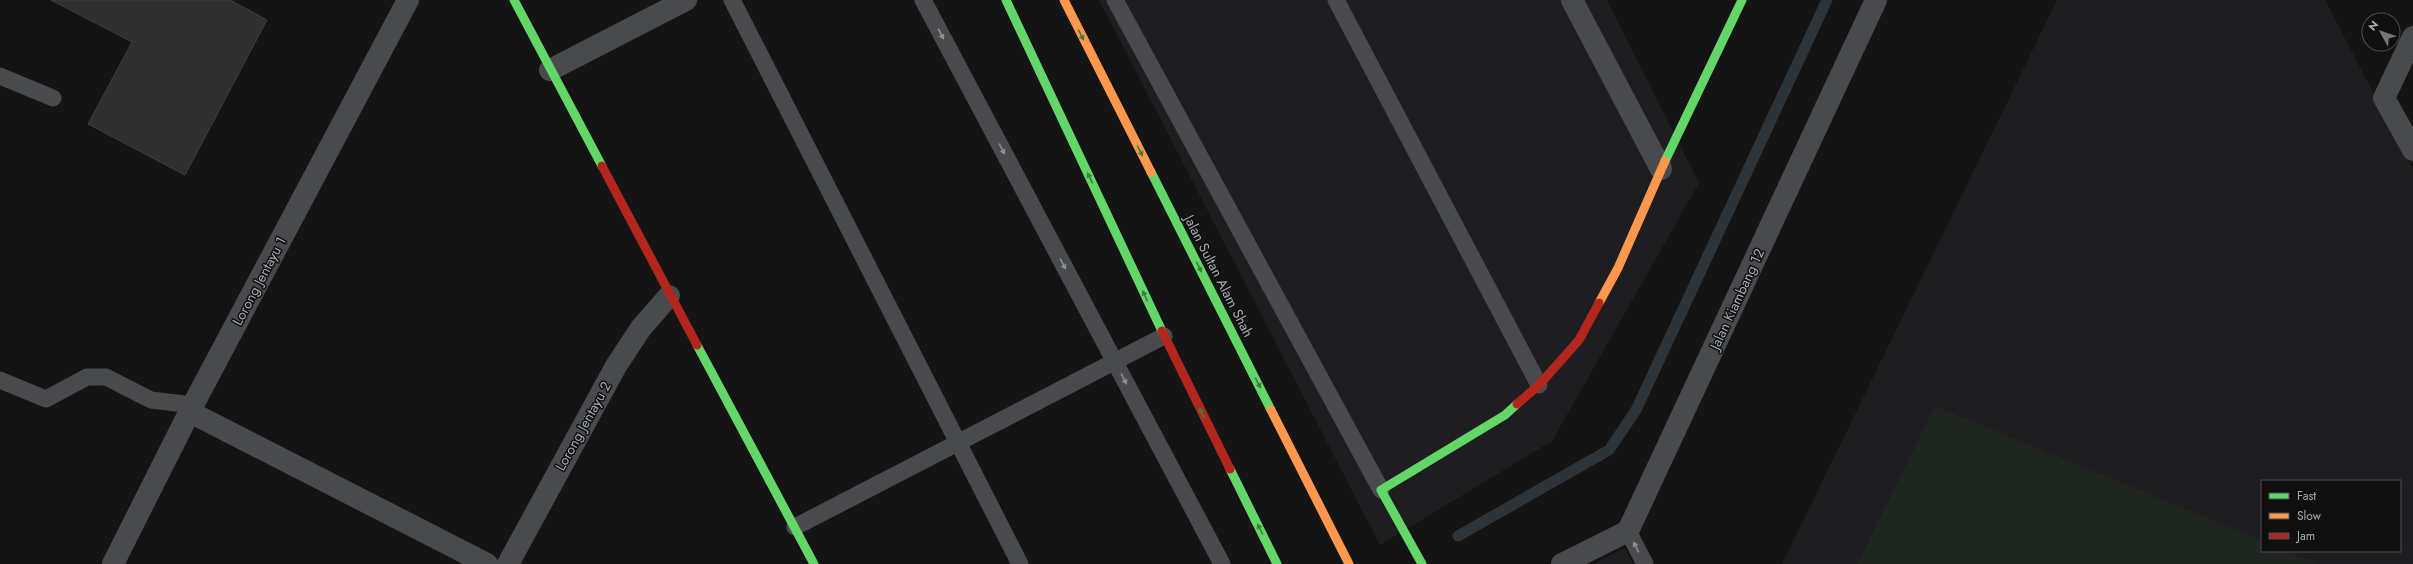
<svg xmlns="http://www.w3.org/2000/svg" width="2413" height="564" font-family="Jost,sans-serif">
  <rect width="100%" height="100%" fill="#141415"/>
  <!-- built -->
  <path fill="#1e1e20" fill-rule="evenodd" d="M 1099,0 L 1607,0 L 1699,183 L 1552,441 L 1380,545 Z
    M 2057,0 L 2325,0 L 2413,169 L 2413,564 L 1782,564 ZM 2262,481 L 2400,481 L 2400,551 L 2262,551 Z
    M 1625,548 L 1633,564 L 1593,564 Z"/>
  <!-- green -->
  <path fill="#1f251f" d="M 1935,406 L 2262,540 L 2262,551 L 2287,551 L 2319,564 L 1857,564 Z"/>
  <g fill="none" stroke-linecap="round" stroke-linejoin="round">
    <!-- stream -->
    <path stroke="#2d3439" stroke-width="11" d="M 1458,536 L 1609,450 L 1636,410 L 1827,0"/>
  </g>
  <!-- building -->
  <path fill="#2f2f30" stroke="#3d3e41" d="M 51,0 L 230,0 L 267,20 L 185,175 L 88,124 L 132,42 Z"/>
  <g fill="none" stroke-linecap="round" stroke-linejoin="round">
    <!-- lane -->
    <path stroke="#494a4d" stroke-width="17" d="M 732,0 L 1020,564
      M 923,0 L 1222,564
      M 1115,0 L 1381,490
      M 1336,0 L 1539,385
      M 0,76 L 53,98
      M 0,380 L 46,399 L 87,377 L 106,377 L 151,400 L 193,405
      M 795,527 L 1164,336
      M 1628,531 L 1645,564"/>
    <!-- street -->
    <path stroke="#494a4d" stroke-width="22" d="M 1572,0 L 1661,169
      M 2413,37 L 2384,98 L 2413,150
      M 550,70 L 686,0
      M 190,412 L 487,564
      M 113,564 L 193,405 L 408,0
      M 508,564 L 616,366 L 641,328 L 669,296
      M 1562,564 L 1628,531 L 1876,0"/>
    <!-- fast -->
    <path stroke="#63d668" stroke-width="9" d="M 514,0 L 602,166
      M 1006,0 L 1162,331
      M 1665,161 L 1742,0
      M 1151,172 L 1271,410
      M 697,345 L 814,564
      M 1230,469 L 1277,564
      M 1422,564 L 1381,490 L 1505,415 L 1517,404"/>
    <!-- slow -->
    <path stroke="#ff974d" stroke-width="9" d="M 1064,0 L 1151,172
      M 1599,303 L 1618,268 L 1665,161
      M 1271,410 L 1349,564"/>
    <!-- jam -->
    <path stroke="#b3261e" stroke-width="9" d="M 602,166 L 697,345
      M 1162,331 L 1230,469
      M 1517,404 L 1539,385 L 1579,340 L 1599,303"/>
  </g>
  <!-- one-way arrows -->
  <defs><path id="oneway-solid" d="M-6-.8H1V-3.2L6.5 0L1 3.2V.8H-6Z"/></defs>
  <g fill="#8b8f95">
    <use href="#oneway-solid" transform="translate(941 34) rotate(62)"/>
    <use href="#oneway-solid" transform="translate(1002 149) rotate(62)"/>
    <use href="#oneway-solid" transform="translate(1063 264) rotate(62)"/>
    <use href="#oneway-solid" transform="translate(1124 379) rotate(62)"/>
    <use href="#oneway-solid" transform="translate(1636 547) rotate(-116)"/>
  </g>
  <g fill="#3d7c40">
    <use href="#oneway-solid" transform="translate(1081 35) rotate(63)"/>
    <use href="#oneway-solid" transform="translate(1140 151) rotate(63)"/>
    <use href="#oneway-solid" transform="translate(1090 178) rotate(-115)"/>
    <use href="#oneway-solid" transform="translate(1199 267) rotate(63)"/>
    <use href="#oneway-solid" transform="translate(1145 296) rotate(-115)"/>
    <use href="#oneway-solid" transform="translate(1258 383) rotate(63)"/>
    <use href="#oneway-solid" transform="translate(1202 413) rotate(-116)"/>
    <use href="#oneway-solid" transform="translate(1260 529) rotate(-116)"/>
  </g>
  <g text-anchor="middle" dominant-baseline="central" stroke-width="3" stroke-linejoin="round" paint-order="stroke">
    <!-- street labels -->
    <g font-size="14" fill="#a7acb4" stroke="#0f0f10">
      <text transform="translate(1219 276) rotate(63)">Jalan Sultan Alam Shah</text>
      <text transform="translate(259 281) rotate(-62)">Lorong Jentayu 1</text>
      <text transform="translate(1737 299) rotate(-65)">Jalan Kiambang 12</text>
      <text transform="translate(583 426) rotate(-61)">Lorong Jentayu 2</text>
    </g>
  </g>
  <!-- legend -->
  <rect x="2261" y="480" width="140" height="72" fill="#0f0f10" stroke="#4c4e52"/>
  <rect x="2269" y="493" width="20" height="6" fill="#63d668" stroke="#4c4e52"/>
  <text x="2297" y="500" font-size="12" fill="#a7acb4">Fast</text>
  <rect x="2269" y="513" width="20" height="6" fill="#ff974d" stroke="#4c4e52"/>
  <text x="2297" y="520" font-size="12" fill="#a7acb4">Slow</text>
  <rect x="2269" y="533" width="20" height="6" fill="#b3261e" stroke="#4c4e52"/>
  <text x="2297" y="540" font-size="12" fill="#a7acb4">Jam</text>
  <!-- north arrow -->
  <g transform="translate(2381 32) rotate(310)"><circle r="19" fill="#0f0f10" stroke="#4c4e52"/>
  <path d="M0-3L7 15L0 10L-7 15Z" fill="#74777c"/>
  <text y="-6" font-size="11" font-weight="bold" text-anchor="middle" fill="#a7acb4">N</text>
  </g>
</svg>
